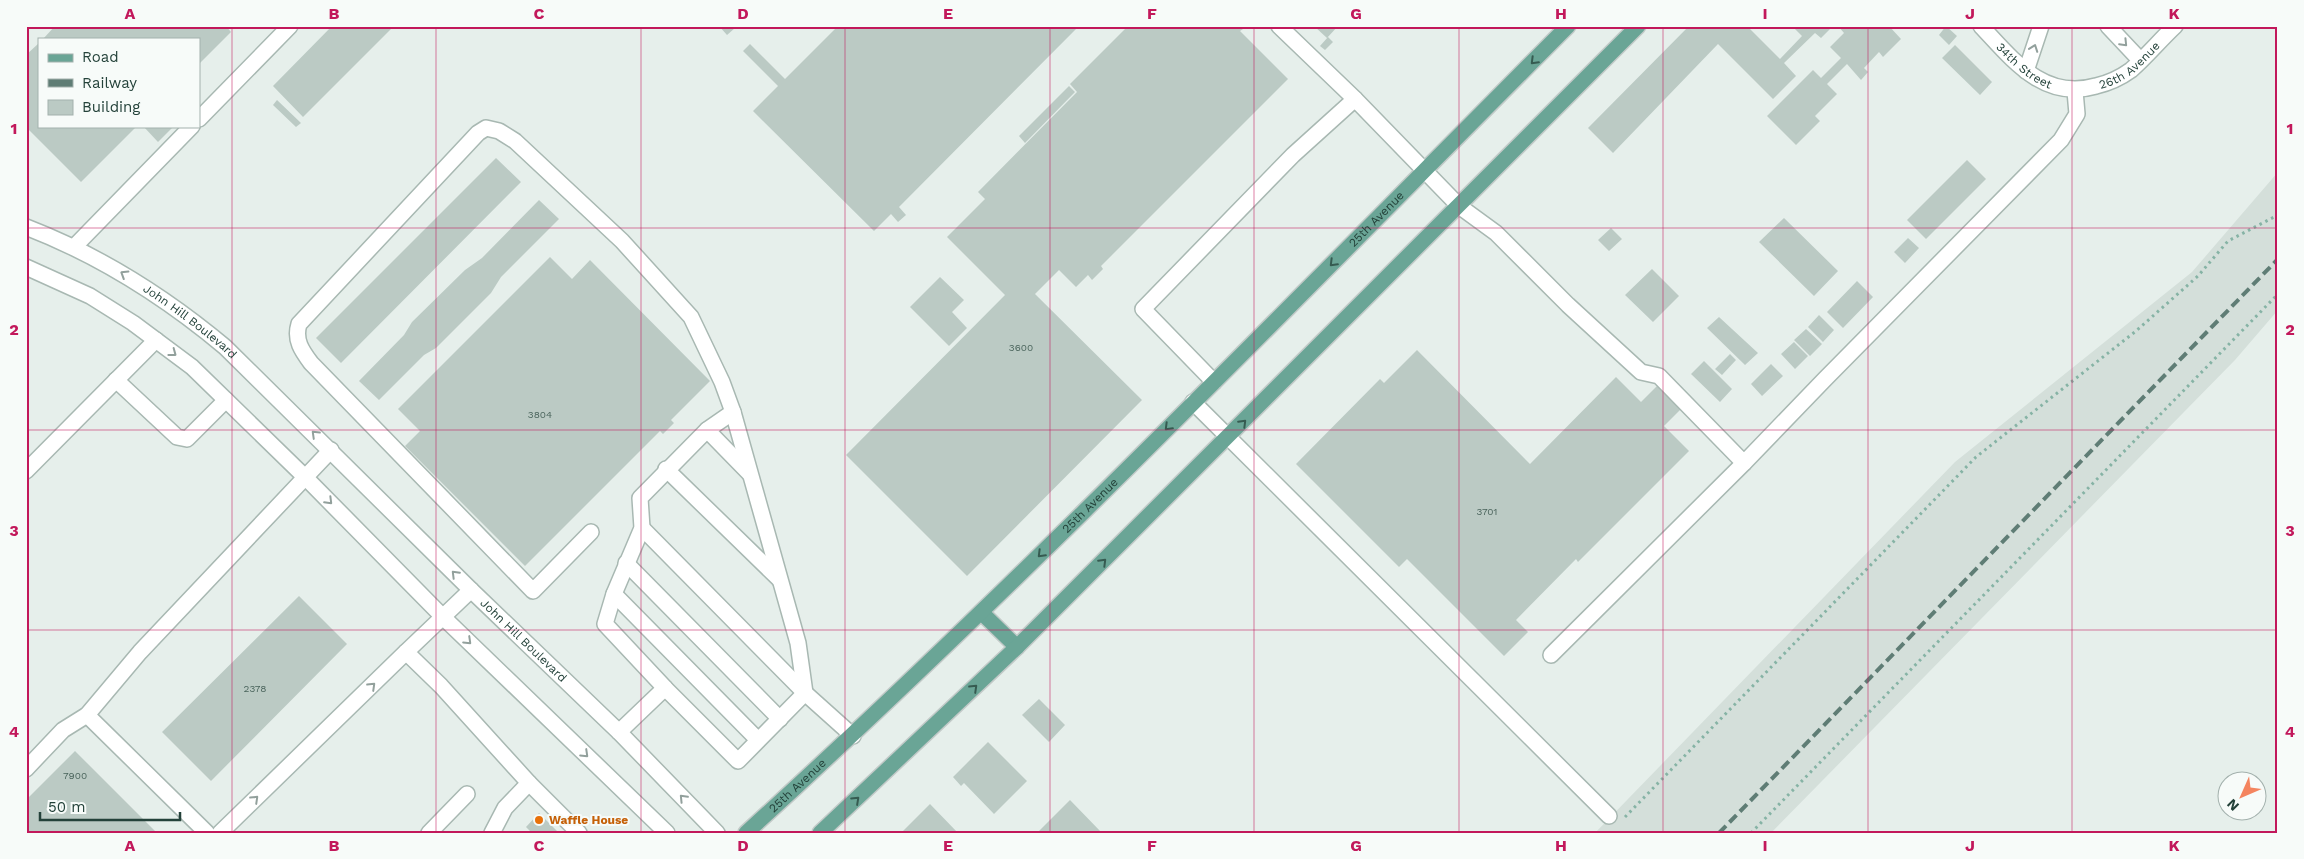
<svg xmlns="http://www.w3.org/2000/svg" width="2304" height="859" font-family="'Work Sans',sans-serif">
  <rect width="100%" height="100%" fill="#e6efeb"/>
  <!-- built -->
  <path fill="#d4dfda" d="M 2278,172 L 2278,310 L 2235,360 L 1771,833 L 1595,833 L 1955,462 L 2192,272 Z"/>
  <!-- building -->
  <path fill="#bbcac4" d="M 55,26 L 226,26 L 231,32 L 199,64 L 199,39 L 43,39 Z
    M 332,26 L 394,26 L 303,117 L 273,86 Z
    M 719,26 L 733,26 L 735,28 L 727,35 Z
    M 838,26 L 1079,26 L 899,207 L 906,215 L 898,222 L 891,214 L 874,231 L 753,111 L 778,86 L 743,51 L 750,44 L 785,79 Z
    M 1128,26 L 1240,26 L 1243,29 L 1240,31 L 1288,79 L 1101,266 L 1103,269 L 1092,280 L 1088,275 L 1076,287 L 1059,270 L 1035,294 L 1142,400 L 967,576 L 846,455 L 1005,295 L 947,237 L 985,199 L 978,192 L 1077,92 L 1070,84 Z
    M 1314,26 L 1338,26 L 1327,38 Z
    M 1689,26 L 1747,26 L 1780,59 L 1802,36 L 1792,26 L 1833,26 L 1821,38 L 1815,33 L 1784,63 L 1796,76 L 1773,99 L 1718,44 L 1613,153 L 1588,128 Z
    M 1838,26 L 1889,26 L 1901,39 L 1883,57 L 1879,52 L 1864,68 L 1868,72 L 1861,80 L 1847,64 L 1827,84 L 1837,94 L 1815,116 L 1820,121 L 1796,145 L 1767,116 L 1813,70 L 1821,78 L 1841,58 L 1830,47 L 1844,33 Z
    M 1946,26 L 1957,36 L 1949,45 L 1939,35 Z
    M 1328,37 L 1333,42 L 1325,50 L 1320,46 Z
    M 39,43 L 39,126 L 137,126 L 81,182 L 26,127 L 26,55 Z
    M 1955,45 L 1992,82 L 1980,95 L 1942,58 Z
    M 1069,86 L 1075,92 L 1025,143 L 1019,136 Z
    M 277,100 L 301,123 L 296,127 L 273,105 Z
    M 143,126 L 174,126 L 158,142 Z
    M 496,158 L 521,182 L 341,363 L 316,338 Z
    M 1967,160 L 1986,179 L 1926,239 L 1907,220 Z
    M 539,200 L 559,219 L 501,277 L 491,293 L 436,348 L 424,355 L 379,400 L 359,381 L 404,335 L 412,322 L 465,270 L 482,258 Z
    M 1784,218 L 1838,271 L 1814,296 L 1759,242 Z
    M 1611,228 L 1622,239 L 1609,251 L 1598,240 Z
    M 1908,238 L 1919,248 L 1905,263 L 1894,252 Z
    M 550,257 L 572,279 L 590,260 L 710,381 L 671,420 L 674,423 L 663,434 L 660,431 L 525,566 L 405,446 L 420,431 L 398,409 Z
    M 1652,269 L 1679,296 L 1653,322 L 1625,295 Z
    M 940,277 L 964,300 L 952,312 L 967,328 L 949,346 L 910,307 Z
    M 1857,281 L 1873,297 L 1843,328 L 1827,312 Z
    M 1819,315 L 1834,330 L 1823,342 L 1808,327 Z
    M 1719,317 L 1758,353 L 1745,365 L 1707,328 Z
    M 1806,329 L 1822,344 L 1810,356 L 1794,340 Z
    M 1794,342 L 1808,356 L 1795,369 L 1781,354 Z
    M 1417,350 L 1530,464 L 1616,377 L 1641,402 L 1658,385 L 1681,409 L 1664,426 L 1689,451 L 1578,562 L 1576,559 L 1516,620 L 1528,632 L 1504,656 L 1407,559 L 1399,567 L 1296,464 L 1380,379 L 1384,383 Z
    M 1730,354 L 1736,360 L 1722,375 L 1715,369 Z
    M 1704,361 L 1732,389 L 1720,402 L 1691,374 Z
    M 1771,364 L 1783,376 L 1762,396 L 1751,384 Z
    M 299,596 L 347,644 L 211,781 L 162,732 Z
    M 1039,699 L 1065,725 L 1049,742 L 1022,715 Z
    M 988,742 L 1027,781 L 994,814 L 964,783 L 961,786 L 953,777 Z
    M 75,751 L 157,833 L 26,833 L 26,800 Z
    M 1070,800 L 1102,833 L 1037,833 Z
    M 930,804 L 958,833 L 901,833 Z
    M 539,813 L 559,833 L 532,833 L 526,827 Z"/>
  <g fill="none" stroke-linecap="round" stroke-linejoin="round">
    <!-- minor casing -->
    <g stroke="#a8b8b2" stroke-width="18">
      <g id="minor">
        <path d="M 1279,26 L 1355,99"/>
        <path id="s1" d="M 1981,26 C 2013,60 2044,101 2096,86 C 2109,83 2120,78 2131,70 C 2146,57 2160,40 2175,26"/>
        <path d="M 2108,26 L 2140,60"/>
        <path d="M 2026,71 L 2041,26"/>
        <path d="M 199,119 L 290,26"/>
        <path id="s2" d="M 26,227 C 101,256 164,296 225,347 L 471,590 L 619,732 L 717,833"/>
        <path d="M 74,247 L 192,126"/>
        <path d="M 26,267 L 90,296 L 133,323 L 192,367 L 305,477 L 444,618 L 667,833"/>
        <path d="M 116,380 L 177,437 L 187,439 L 226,400"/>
        <path d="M 1214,382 L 1143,309 L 1293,155 L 1355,99 L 1459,206 L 1496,233 L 1568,305 L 1641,372 L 1659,376 L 1744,463 L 1825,379 L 2061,140 L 2077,114 L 2075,91"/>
        <path d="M 1193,402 L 1609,816"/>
        <path d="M 707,430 L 749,473"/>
        <path d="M 666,469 L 779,579"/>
        <path d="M 26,471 L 156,340"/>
        <path d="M 642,528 L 805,693 L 853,736"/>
        <path d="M 591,532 L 533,591 L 311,363 C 302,351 294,340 299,324 L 478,133 L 486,128 L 499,131 L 515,141 L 622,241 L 691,317 L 722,382 L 733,412 L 798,643 L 805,693 L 738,761 L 665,688 L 619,732"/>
        <path d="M 626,563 L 780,719"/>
        <path d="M 471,590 L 406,652 L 441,686 L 529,783 L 505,808 L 492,833"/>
        <path d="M 614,594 L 758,740"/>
        <path d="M 1551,655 L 1744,463"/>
        <path d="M 665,688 L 605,624 L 614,594 L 642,528 L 640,498 L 707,430 L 733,412"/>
        <path d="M 87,715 L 207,833"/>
        <path d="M 26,769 L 63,730 L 87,715 L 140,652 L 331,450"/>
        <path d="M 529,783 L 579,833"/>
        <path d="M 220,833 L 406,652"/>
        <path d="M 429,833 L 467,794"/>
      </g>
    </g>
    <!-- major casing -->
    <g stroke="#c2cac8" stroke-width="18">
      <g id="major">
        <path d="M 982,613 L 1017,647"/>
        <path id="s3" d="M 746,833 C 1030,574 1297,298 1568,26"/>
        <path d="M 820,833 L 1017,647 L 1638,26"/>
      </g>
    </g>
    <!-- path -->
    <path stroke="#86b3a5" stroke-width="3" stroke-dasharray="2.5 4" stroke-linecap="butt" d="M 1625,817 L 1976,457 L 2136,331 L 2198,276 L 2228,241 L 2278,215
      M 1751,833 L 2278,294"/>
    <!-- minor -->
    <use href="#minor" stroke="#fff" stroke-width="15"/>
    <!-- major -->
    <use href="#major" stroke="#6aa596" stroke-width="15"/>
    <!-- rail -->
    <path stroke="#5f7d75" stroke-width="4" stroke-dasharray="10 5" stroke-linecap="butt" d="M 1719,833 L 2278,259"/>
  </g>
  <!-- one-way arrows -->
  <defs><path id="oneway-chevron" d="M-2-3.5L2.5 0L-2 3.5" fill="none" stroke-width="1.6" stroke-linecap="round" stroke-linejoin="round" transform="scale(1.25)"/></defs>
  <g stroke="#92a09c">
    <use href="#oneway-chevron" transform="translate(2124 43) rotate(46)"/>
    <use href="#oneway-chevron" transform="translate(2034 48) rotate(-70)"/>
    <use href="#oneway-chevron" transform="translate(124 274) rotate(-148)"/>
    <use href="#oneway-chevron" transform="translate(173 353) rotate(37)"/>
    <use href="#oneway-chevron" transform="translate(315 434) rotate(-136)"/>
    <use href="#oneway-chevron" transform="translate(329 501) rotate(45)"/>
    <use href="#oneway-chevron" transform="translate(455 574) rotate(-135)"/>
    <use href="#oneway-chevron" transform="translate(468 641) rotate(44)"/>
    <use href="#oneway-chevron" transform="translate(372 686) rotate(-44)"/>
    <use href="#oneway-chevron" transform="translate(585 754) rotate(44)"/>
    <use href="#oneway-chevron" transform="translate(683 798) rotate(-134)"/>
    <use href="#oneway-chevron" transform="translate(255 799) rotate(-44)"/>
  </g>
  <g stroke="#365b51">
    <use href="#oneway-chevron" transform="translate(1534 61) rotate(135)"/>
    <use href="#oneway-chevron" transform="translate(1333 263) rotate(135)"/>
    <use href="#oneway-chevron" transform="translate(1243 423) rotate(-45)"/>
    <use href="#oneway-chevron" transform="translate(1168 427) rotate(135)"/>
    <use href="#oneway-chevron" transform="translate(1041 554) rotate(135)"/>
    <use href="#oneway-chevron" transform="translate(1103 562) rotate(-45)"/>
    <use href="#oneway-chevron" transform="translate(974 688) rotate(-44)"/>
    <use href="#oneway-chevron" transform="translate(856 800) rotate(-43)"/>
  </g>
  <!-- grid -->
  <path fill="none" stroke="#c2185b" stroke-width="1" stroke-opacity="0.55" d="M 232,26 L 232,833M 436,26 L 436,833M 641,26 L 641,833M 845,26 L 845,833M 1050,26 L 1050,833M 1254,26 L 1254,833M 1459,26 L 1459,833M 1663,26 L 1663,833M 1868,26 L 1868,833M 2072,26 L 2072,833M 26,228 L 2278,228M 26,430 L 2278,430M 26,630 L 2278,630"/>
  <!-- markers -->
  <circle fill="#e8710a" stroke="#f7fbf9" stroke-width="2" cx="539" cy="820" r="5"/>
  <g text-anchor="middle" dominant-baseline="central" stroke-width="4" stroke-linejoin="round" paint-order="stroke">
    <!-- number labels -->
    <g font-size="10" fill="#4a645c">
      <text x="1021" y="347">3600</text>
      <text x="540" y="414">3804</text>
      <text x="1487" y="511">3701</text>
      <text x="255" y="688">2378</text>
      <text x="75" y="775">7900</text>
    </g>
    <!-- street labels -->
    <g font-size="12" fill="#24423a" stroke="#f7fbf9">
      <text stroke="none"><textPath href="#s1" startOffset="178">26th Avenue</textPath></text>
      <text stroke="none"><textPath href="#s1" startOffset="59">34th Street</textPath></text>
      <text stroke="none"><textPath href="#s3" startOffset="880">25th Avenue</textPath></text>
      <text stroke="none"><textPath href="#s2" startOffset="190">John Hill Boulevard</textPath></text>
      <text stroke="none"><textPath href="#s3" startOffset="475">25th Avenue</textPath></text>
      <text stroke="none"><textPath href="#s2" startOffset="652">John Hill Boulevard</textPath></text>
      <text stroke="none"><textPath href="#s3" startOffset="70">25th Avenue</textPath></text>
    </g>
    <!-- food labels -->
    <g font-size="12" font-weight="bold" fill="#c56008" stroke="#f7fbf9" text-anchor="start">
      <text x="549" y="820">Waffle House</text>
    </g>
  </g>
  <!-- border -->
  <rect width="2304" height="859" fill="none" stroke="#f7fbf9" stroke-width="55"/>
  <!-- legend -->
  <rect x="38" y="38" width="162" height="90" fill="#f7fbf9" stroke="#a3b1ad"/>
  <rect x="48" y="54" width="25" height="8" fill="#6aa596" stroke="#a3b1ad"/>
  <text x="82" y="62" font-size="15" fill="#24423a">Road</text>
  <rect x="48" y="79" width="25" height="8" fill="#5f7d75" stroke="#a3b1ad"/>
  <text x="82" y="88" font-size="15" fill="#24423a">Railway</text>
  <rect x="48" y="100" width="25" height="15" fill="#bbcac4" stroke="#a3b1ad"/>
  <text x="82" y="112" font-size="15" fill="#24423a">Building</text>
  <!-- north arrow -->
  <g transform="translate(2242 796) rotate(225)"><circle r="24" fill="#f7fbf9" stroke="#a3b1ad"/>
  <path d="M0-4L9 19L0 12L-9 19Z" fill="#f4845f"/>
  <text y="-8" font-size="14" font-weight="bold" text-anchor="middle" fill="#24423a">N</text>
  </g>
  <!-- scale -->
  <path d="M40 812v8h140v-8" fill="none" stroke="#24423a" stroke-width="2.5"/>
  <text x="48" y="812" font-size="15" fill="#24423a" stroke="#f7fbf9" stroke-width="4" paint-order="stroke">50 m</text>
  <rect x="28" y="28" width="2248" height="804" fill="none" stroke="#c2185b" stroke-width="2"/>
  <g font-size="16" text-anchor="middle" font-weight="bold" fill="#c2185b">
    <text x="130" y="19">A</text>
    <text x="334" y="19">B</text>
    <text x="539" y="19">C</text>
    <text x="743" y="19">D</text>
    <text x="948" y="19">E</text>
    <text x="1152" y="19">F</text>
    <text x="1356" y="19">G</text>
    <text x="1561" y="19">H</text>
    <text x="1765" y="19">I</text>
    <text x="1970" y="19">J</text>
    <text x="2174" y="19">K</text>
    <text x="14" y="134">1</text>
    <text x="2290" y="134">1</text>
    <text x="14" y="335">2</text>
    <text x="2290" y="335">2</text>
    <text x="14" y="536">3</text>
    <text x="2290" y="536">3</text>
    <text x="14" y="737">4</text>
    <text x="2290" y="737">4</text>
    <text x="130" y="851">A</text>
    <text x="334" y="851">B</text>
    <text x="539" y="851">C</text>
    <text x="743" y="851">D</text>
    <text x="948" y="851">E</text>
    <text x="1152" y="851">F</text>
    <text x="1356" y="851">G</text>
    <text x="1561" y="851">H</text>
    <text x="1765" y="851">I</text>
    <text x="1970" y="851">J</text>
    <text x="2174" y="851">K</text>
  </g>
</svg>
